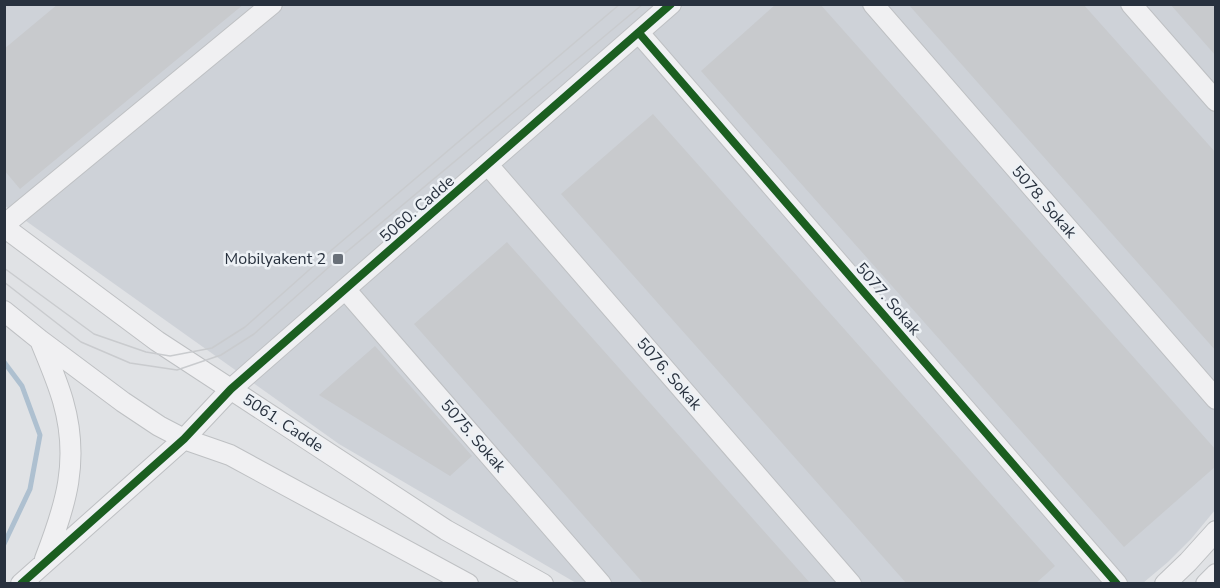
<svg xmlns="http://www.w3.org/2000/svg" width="1220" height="588" font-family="'Nunito Sans',sans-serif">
  <rect width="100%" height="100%" fill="#e0e2e5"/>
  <!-- built -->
  <path fill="#ced2d8" d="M 5,5 L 1215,5 L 1215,510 L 1191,539 L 1168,562 L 1143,583 L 576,583 L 339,444 L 5,206 Z"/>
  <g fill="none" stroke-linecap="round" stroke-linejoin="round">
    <!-- stream -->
    <path stroke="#aec0d0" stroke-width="5" d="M 4,362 L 22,386 L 40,435 L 30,489 L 4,544"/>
  </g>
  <!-- building -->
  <path fill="#c8cacd" d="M 58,4 L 244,4 L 20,189 L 4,170 L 4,49 Z
    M 776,4 L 820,4 L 1216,450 L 1216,466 L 1124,547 L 701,71 Z
    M 908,4 L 1083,4 L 1216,153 L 1216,351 Z
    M 1170,4 L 1216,4 L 1216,56 Z
    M 653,114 L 1055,566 L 1035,584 L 907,584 L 561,194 Z
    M 507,242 L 811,584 L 644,584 L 414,324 Z
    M 375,346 L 472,456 L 450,476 L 319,395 Z"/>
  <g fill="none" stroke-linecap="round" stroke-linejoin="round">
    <!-- minor casing -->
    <g stroke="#bec0c3" stroke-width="22">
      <path id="minor" d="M 873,4 L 1216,399
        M 1131,4 L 1216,101
        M 639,33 L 1117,584
        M 488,165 L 851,584
        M 4,225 L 272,4
        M 4,227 L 157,341 L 446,530 L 543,584
        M 345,289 L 601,584
        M 4,311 L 40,340 L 123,402 L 159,426 L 184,439 L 230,455 L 468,584
        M 40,340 C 48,360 57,380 63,401 C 80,460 66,505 45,559
        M 21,584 L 184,439 L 231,389 L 671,4
        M 1165,584 L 1188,562 L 1216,531
        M 1206,584 L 1216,574"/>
    </g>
    <!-- minor -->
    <use href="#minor" stroke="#f0f0f2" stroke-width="20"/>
    <!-- tram -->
    <path stroke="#c9cbce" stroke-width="1.5" d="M 4,268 L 94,334 L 146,352 L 170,356 L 212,348 L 245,327 L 327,254 L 620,4
      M 4,282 L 81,342 L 130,363 L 177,370 L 221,355 L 254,334 L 338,259 L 643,4"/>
    <!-- cycleway casing -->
    <g stroke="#edf1f5" stroke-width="11">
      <path id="cycleway" d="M 639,33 L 1117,584
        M 21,584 L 184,439 L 231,389 L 671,4"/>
    </g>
    <!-- cycleway -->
    <use href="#cycleway" stroke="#1b5e20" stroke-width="8"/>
  </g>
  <!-- markers -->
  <rect fill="#686f78" stroke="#edf1f5" stroke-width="2" x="332" y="253" width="12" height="12" rx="3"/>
  <g text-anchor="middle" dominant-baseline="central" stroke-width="5" stroke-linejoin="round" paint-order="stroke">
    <!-- street labels -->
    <g font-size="16" fill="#28313e" stroke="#edf1f5">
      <text transform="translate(1044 202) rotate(49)">5078. Sokak</text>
      <text transform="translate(417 209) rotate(-41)">5060. Cadde</text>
      <text transform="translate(888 299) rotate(49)">5077. Sokak</text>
      <text transform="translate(669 374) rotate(49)">5076. Sokak</text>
      <text transform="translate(283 423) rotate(33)">5061. Cadde</text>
      <text transform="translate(473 436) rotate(49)">5075. Sokak</text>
    </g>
    <!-- poi labels -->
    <g font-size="16" fill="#28313e" stroke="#edf1f5" text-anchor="end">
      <text x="326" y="259">Mobilyakent 2</text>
    </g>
  </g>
  <!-- border -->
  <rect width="1220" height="588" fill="none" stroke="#28313e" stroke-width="12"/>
</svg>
